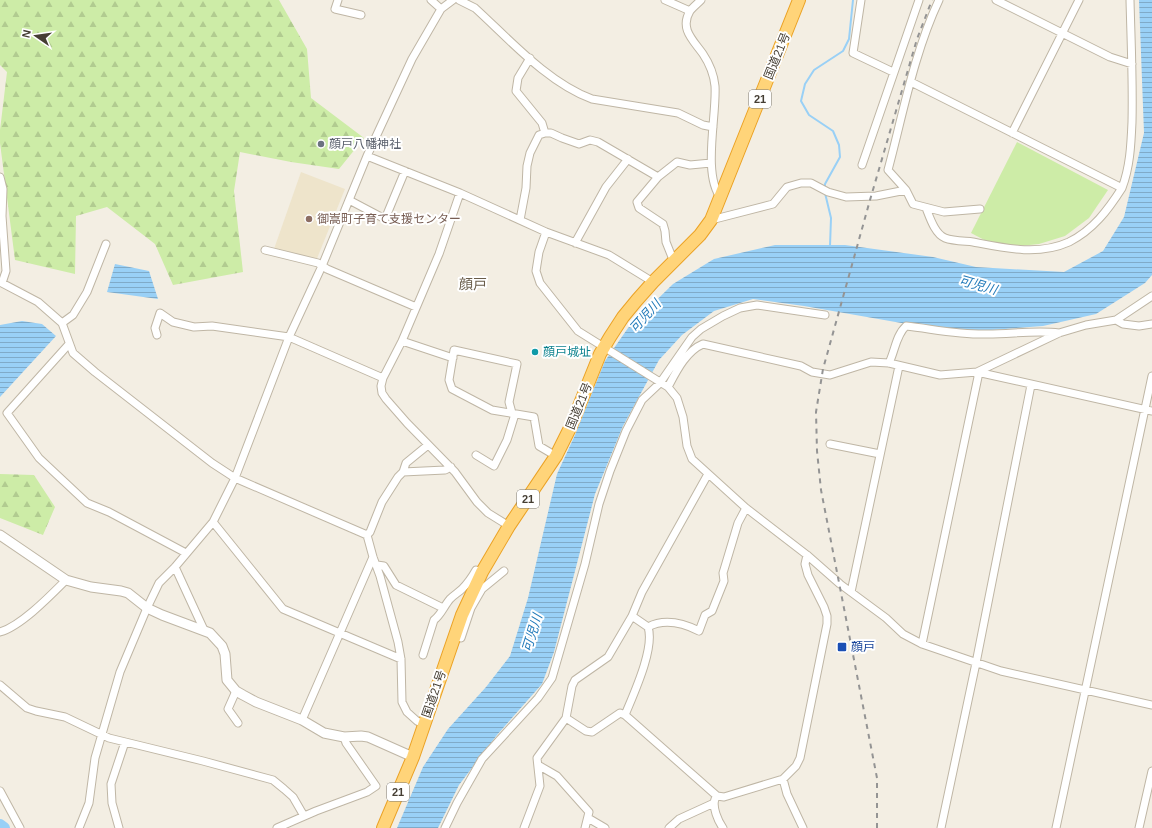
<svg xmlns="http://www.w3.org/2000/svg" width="1152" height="828" font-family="Helvetica,'Noto Sans JP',sans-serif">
  <defs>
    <pattern id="forest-firs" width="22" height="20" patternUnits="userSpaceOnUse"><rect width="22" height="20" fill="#cdeca7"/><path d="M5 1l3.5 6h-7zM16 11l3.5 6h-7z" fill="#b1cb90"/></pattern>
    <pattern id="water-rules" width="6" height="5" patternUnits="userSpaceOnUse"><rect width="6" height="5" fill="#99d0f6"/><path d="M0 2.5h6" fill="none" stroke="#7faac8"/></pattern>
  </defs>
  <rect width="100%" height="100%" fill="#f3eee3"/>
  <!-- education -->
  <path fill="#eee4cb" d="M 301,172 L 345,189 L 316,261 L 274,249 Z"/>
  <!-- forest -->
  <path fill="url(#forest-firs)" d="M 0,0 L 279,0 L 307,49 L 311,98 L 364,138 L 339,169 L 291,162 L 240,152 L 234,191 L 243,272 L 173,285 L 155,244 L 107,207 L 76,216 L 75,274 L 15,260 L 0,143 L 0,130 L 7,72 L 0,65 Z
    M 0,474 L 34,475 L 55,507 L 43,535 L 0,518 Z"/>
  <!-- park -->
  <path fill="#cdeca7" d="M 1017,142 L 1108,190 L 1089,218 L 1065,236 L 1039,244 L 1020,246 L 990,243 L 971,233 Z"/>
  <!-- water -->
  <path fill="url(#water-rules)" d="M 1139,0 L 1152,0 L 1152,275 L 1145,283 L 1096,314 L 1043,326 L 978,331 L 907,324 L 804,306 L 753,299 L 714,311 L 682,335 L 659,360 L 623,426 L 595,494 L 554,652 L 542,684 L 497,735 L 459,785 L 438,828 L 397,828 L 423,767 L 448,729 L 486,687 L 510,656 L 528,598 L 557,474 L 575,435 L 605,361 L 628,328 L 673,284 L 714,259 L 775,245 L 845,245 L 933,257 L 976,267 L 1064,272 L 1103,251 L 1124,217 L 1144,133 Z
    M 115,264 L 149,271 L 158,299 L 107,292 Z
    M 22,321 L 42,324 L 56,336 L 0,397 L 0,325 Z"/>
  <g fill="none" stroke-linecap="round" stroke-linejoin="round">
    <!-- stream -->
    <path stroke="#99d0f6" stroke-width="2" d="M 825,189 L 825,184 L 840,157 L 839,145 L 833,131 L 809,115 L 801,101 L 805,84 L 814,70 L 843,51 L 849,39 L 853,0
      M 825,193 L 831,218 L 830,246"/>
    <!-- river -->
    <path stroke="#99d0f6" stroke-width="12" d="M 0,825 L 4,828"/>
    <!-- minor casing -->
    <g stroke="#bfb6a5" stroke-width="9">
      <path id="minor" d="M 338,0 L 335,9 L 361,15
        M 431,0 L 441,9
        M 459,0 L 475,8 C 509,39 548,83 592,99 L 678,113 L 703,125 L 713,127
        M 665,0 L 690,11
        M 701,0 C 697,4 693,7 690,11 C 679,29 694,41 703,54 C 709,63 714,76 715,86 C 717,115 702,175 721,198
        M 861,0 L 853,53 L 893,72
        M 996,0 L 1110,57 L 1132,64
        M 530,58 L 518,78 L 516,91 L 542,123 L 545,133
        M 911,82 L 1122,188 C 1130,167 1131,145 1132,122 C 1133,81 1131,41 1130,0
        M 1012,133 L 1079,0
        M 367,156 L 460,193 L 546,232 L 609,255 L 653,282
        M 862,165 L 919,0
        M 0,177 L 3,189 L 2,216 L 6,271 L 2,283
        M 658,177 L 637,202 L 639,208 L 663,224 L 665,231 L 666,242 L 674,262
        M 906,190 L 888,170 C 903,114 914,53 939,0
        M 460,193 L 439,254 L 402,341 L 383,378 L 381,386 L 382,393 L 386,399 L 407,423 L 455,472 L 477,502 L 488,513 L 509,526
        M 349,200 L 385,219 L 405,171
        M 926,208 C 930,218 935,234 945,238 C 953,241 964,241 973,242 C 1004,248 1038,256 1069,242 C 1093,230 1108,210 1122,188
        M 520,220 L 526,188 L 527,166 L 530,153 L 539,135 L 545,133 L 551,133 L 562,138 L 579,144 L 590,140 L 598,142 L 658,177 L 677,162 L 690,165 L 711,163
        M 711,220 L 773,204 L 787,187 L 801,183 L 811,183 L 828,192 L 846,197 L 876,196 L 906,190 L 913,204 L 944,212 L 980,209
        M 546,232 L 539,252 L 536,271 L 540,283 L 578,331 L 668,387 L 677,398 L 683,417 L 687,446 L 692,459 L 746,508 L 807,555 L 840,584 L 886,618 L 903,634 L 922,644 L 1001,671 L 1152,705
        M 575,243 L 606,187 L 628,159
        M 265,250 L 318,263 L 327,269 L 416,307
        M 0,282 L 38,302 L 62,323 L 73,353 L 95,372 L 212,463 L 235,478 L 367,535
        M 1116,320 L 1152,296
        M 62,323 L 73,315 L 87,292 L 106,244
        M 157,335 L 155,328 L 160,313 L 173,322 L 194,327 L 212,326 L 289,337 L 383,378
        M 402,341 L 453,358
        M 69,344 L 7,413 L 39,458 L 87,503 L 109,512 L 186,553
        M 889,363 C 895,351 896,335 906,326 C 933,329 961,335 988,334 C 1012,334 1036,330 1059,333
        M 977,372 L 1059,333 L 1086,325 L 1116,320 L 1123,324 L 1139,326 L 1152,324
        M 668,387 C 676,372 686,351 703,344 L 801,366 L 812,372 L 830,375 L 871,362 L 889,363 L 940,375 L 977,372 L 1152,411
        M 512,413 L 509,402 L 517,364 L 454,350 L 449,380 L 452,389 L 492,410 L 534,417 L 539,446 L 556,456
        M 830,444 L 880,454
        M 476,455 L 494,466 L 507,440 L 515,414
        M 403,472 L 445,470 L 451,467
        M 213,522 L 283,609 L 401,659
        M 367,535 L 373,557 L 380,576 L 398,642 L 401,659 L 402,702 L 407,712 L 417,721 L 424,724
        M 367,535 L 370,532 L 382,502 L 398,477 L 403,472 L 406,463 L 428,445
        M 377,565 L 384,566 L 396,585 L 443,608
        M 175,567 L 204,630
        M 851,592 L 899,366
        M 632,616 L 648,627 C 655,648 634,693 625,715 L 717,796 L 724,797 L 783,779 L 796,766 L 800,758 L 827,624 L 827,616 L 824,607 L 808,575 L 805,564 L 807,555
        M 648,627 C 665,618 683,623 699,631 L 705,615 L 712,611 L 724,581 L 723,573 L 738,523 L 746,508
        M 0,632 C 21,626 50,596 66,580
        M 461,638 L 471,608 L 482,589 L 504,571
        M 922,644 L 978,377 L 977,372
        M 423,655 L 434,620 C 441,615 444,606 450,599 C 454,595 459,592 462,589 C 468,583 472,577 476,570 L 482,572
        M 0,685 L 27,708 L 36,711 L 65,717 L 109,738 L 203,761 L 273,780 L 284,789 L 293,797 L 304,816
        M 236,691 L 228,709 L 238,723
        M 566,718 L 586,731 L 592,732 L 620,713 L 625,715
        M 302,720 L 373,557
        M 538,765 L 557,776 L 589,812 L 585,828
        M 783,779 L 787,794 L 803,828
        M 0,791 L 20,828
        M 715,799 C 712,807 718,821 723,828
        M 588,818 L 605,828
        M 79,828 L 89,803 L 95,758 L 120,672 L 147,608 L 159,583 L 175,567 L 213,522 L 235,478 L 289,337 L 322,266 L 367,156 L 412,59 L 441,9 L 453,0
        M 119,828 L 112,803 L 111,784 L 125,742
        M 277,828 L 316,811 L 367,792 L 376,786 L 346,743 L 344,737
        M 445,828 L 457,803 L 482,759 L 538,698 L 552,678 L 585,564 L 599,504 L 610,471 L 626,431 L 642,400 L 660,383 L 692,337 L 701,329 L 723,316 L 740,308 L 757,305 L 825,315
        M 524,828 L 540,786 L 537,758 L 566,718 L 572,686 L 575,680 L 608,657 L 632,616 L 642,592 L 708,474
        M 669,828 L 679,819 L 714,803
        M 941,828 L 976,663 L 1031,385
        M 1056,828 L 1152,376
        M 1139,828 L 1152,771"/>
    </g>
    <!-- tertiary casing -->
    <g stroke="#bfb6a5" stroke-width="11">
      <path id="tertiary" d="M 0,535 L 66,580 L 91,587 L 121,591 L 128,593 L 147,608 L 162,615 L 210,633 L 222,646 L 225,654 L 227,680 L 236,691 L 243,695 L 256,702 L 302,720 L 324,733 L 344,737 L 361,736 L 368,737 L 413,757"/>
    </g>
    <!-- trunk casing -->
    <g stroke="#eba225" stroke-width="14">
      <path id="trunk" d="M 383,828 L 413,757 L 462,615 L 482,572 L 509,526 L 556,456 L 571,426 L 600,354 L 610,337 L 623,317 L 637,300 L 653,282 L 700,235 L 711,220 L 799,0"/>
    </g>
    <!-- minor -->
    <use href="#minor" stroke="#fff" stroke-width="7"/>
    <!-- tertiary -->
    <use href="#tertiary" stroke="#fff" stroke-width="9"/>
    <!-- trunk -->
    <use href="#trunk" stroke="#ffd479" stroke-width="12"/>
    <!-- rail -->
    <path stroke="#949494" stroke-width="2" stroke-dasharray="5 5" stroke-linecap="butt" d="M 877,828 L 877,778 L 821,490 L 817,451 L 816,412 L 823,369 L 870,200 L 917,39 L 932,0"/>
  </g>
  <!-- markers -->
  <circle fill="#6b7280" stroke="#fff" stroke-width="1.5" cx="321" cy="144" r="4"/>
  <circle fill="#8d6e63" stroke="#fff" stroke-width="1.5" cx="309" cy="219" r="4"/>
  <circle fill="#0f9aa8" stroke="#fff" stroke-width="1.5" cx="535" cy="352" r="4"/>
  <rect fill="#1a4fb4" stroke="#fff" stroke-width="1.5" x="837" y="642" width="10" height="10" rx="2"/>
  <g text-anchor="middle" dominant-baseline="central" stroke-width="4" stroke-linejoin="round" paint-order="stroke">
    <!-- shield labels -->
    <g fill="#fff" stroke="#7d7870" stroke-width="1">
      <rect x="749" y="90" width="22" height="18" rx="3"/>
      <rect x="517" y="490" width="22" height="18" rx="3"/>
      <rect x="387" y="783" width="22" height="18" rx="3"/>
    </g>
    <g font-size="11" font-weight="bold" fill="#453e33">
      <text x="760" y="99">21</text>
      <text x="528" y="499">21</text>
      <text x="398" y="792">21</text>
    </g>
    <!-- street labels -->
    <g font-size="12" fill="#453e33" stroke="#fff">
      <text transform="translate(777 56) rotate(-68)">国道21号</text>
      <text transform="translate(579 406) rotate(-68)">国道21号</text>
      <text transform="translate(434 694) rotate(-71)">国道21号</text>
    </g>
    <!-- worship labels -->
    <g font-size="12" fill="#5b616d" stroke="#fff" text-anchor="start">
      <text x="329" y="144">顔戸八幡神社</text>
    </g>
    <!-- education labels -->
    <g font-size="12" fill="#785e54" stroke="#fff" text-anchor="start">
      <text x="317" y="219">御嵩町子育て支援センター</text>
    </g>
    <!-- culture labels -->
    <g font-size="12" fill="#0d838f" stroke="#fff" text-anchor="start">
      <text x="543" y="352">顔戸城址</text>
    </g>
    <!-- transit labels -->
    <g font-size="12" fill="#164399" stroke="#fff" text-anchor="start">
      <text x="851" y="647">顔戸</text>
    </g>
    <!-- water labels -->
    <g font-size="13" font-style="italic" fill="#237bba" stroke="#fff">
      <text transform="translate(978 285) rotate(16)">可児川</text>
      <text transform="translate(645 316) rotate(-48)">可児川</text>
      <text transform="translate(532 633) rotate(-73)">可児川</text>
    </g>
    <!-- quarter labels -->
    <g font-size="14" fill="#695c49" stroke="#fff">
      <text x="473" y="284">顔戸</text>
    </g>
  </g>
  <!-- north arrow -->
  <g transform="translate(36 36) rotate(283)" stroke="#ffffff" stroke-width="3" paint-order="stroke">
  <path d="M0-3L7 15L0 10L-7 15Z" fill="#453e33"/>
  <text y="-6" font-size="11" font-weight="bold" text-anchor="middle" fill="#453e33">N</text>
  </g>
</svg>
